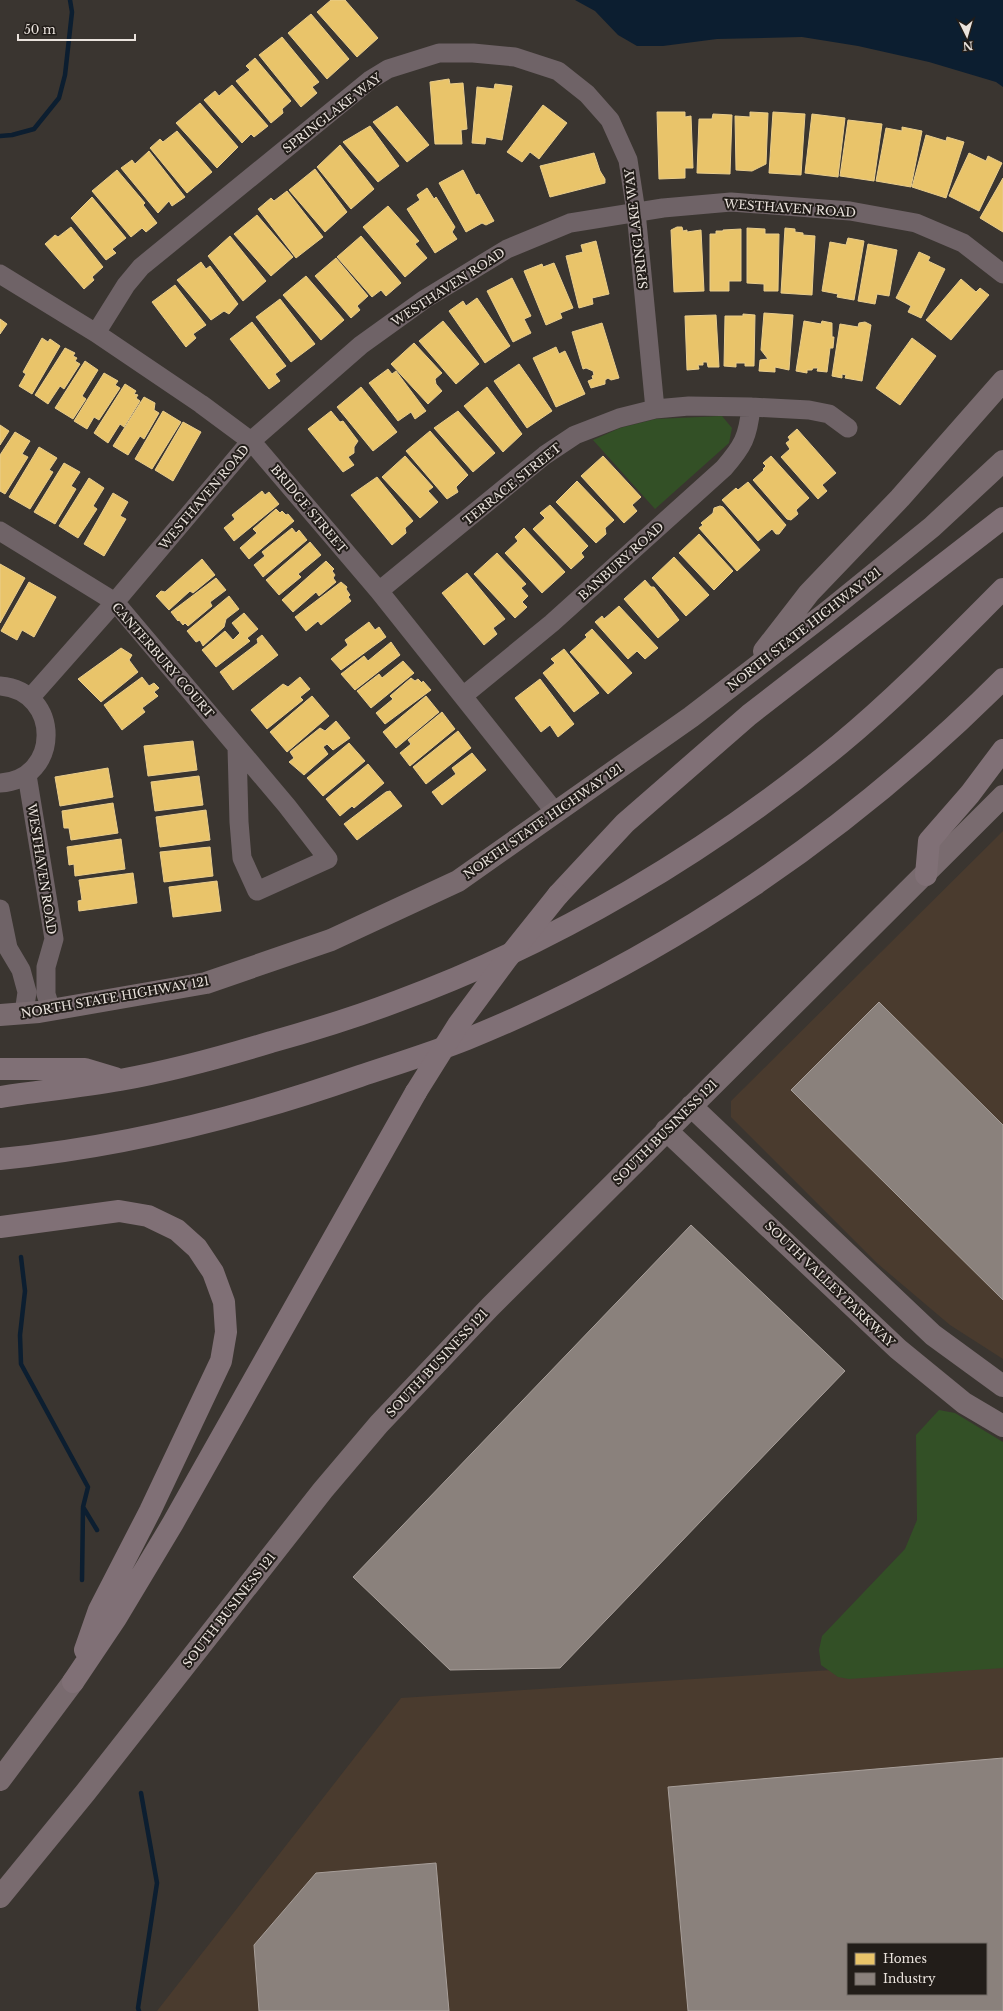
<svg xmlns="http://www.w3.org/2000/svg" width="1003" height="2011" font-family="'Libre Baskerville',serif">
  <rect width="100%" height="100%" fill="#3a3530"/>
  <!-- built -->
  <path fill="#4a3b2e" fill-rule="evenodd" d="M 1003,831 L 1003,1359 L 950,1325 L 878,1264 L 731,1117 L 731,1101 Z
    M 1003,1659 L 1003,2011 L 157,2011 L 401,1698 ZM 848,1944 L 986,1944 L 986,1994 L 848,1994 Z"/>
  <!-- green -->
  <path fill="#335026" d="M 722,416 L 732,428 L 729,443 L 655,509 L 593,440 L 620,428 L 656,419 Z
    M 939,1410 L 955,1413 L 1003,1442 L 1003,1668 L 849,1679 L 838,1677 L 821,1665 L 819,1650 L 822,1636 L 905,1549 L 917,1520 L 916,1435 Z"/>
  <!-- water -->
  <path fill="#0c1e30" d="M 575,0 L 1003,0 L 1003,87 L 996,82 L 929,62 L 858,46 L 802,37 L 717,39 L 663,46 L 637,46 L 618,35 L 595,11 Z"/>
  <!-- homes -->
  <path fill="#e9c46a" stroke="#e9cd8c" d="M 331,0 L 345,0 L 378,38 L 357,57 L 317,12 Z
    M 311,14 L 349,59 L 327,79 L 288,33 Z
    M 282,37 L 319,82 L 312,87 L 317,93 L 301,107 L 259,55 Z
    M 255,58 L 291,101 L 282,109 L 283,113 L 271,123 L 236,81 L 250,70 L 246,66 Z
    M 449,79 L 450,84 L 463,83 L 467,129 L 461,130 L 462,144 L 435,144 L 430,82 Z
    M 495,84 L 512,86 L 502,140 L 486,137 L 485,144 L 472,143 L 477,87 L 494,89 Z
    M 232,85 L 268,126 L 254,137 L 251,134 L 242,143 L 204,100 L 215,91 L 219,96 Z
    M 200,103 L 238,147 L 217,168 L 176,123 Z
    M 543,105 L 567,123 L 539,159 L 530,152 L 522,162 L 507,152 Z
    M 397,106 L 429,145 L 407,162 L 373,122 Z
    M 657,112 L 685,112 L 685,117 L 691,116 L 693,168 L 685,168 L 685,178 L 659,179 Z
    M 750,112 L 768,113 L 766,164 L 752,171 L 736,170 L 735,116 L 750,117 Z
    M 773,112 L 805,114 L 801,175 L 769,173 Z
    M 713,114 L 732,115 L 730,174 L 697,173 L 699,119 L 712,119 Z
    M 812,114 L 845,118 L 838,177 L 805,173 Z
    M 848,120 L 882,124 L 874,181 L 840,176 Z
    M 370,126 L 399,166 L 378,182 L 343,142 Z
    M 902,127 L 922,131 L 911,187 L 876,181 L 886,128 L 902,131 Z
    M 177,131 L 212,172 L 187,193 L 150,148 L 160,139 L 163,142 Z
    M 926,135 L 946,141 L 947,137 L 964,142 L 946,198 L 912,187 Z
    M 340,145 L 374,189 L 351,209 L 317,167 Z
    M 149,151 L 185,197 L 172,206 L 169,201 L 158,213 L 121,168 L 132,160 L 135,164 Z
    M 594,153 L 600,171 L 605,179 L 605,183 L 550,197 L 540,166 Z
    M 969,153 L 986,161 L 988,156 L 1002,163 L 979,211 L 949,196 Z
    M 315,169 L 347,212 L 325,232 L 289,190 Z
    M 117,170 L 145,203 L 143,205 L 157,223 L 146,232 L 142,228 L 131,237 L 92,191 Z
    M 463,170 L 476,195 L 479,194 L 494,221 L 486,225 L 482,223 L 466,232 L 439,183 Z
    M 1003,178 L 1003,232 L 980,218 Z
    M 427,188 L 434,199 L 436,197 L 455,227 L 452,232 L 457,239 L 435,253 L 407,209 L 420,200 L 417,195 Z
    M 287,191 L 323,237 L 296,258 L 258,209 L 271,198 L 274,201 Z
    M 92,197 L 126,238 L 112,249 L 116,253 L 106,260 L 71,218 Z
    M 388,206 L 419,241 L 415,244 L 427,258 L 405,277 L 363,227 Z
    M 257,215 L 293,257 L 271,276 L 234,234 Z
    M 71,227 L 103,267 L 92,277 L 94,280 L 84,289 L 45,244 L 55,235 L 58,237 Z
    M 677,227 L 682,227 L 683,231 L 687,230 L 687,232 L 701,230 L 704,291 L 674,292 L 671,230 Z
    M 747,228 L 765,229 L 765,234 L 779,234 L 778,291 L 764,291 L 764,284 L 747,283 Z
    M 785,228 L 795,229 L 795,232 L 803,233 L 803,235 L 815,236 L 812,295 L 781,293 Z
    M 741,229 L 741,281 L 729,281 L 729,291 L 710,291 L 710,234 L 716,234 L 716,231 L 723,231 L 723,230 Z
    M 230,236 L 266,281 L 243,301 L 208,256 Z
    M 361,236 L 401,283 L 386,296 L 381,290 L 372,297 L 337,257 Z
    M 848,238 L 864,241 L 854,300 L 837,297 L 838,294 L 822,291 L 830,242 L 846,245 Z
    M 596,241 L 609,294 L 592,298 L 593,304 L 579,308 L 566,256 L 583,252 L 581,245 Z
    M 868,244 L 897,250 L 889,296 L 877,294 L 875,304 L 858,301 Z
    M 919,252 L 930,257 L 928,261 L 945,269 L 921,318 L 908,312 L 911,306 L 896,298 Z
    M 336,258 L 368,296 L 357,306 L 360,310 L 351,318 L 315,276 Z
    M 201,262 L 206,269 L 210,266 L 238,304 L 229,314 L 224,311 L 211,320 L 177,280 Z
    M 554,263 L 573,308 L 560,313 L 562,318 L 546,325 L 524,271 L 542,264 L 543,267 Z
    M 306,276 L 344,320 L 321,340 L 283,295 Z
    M 512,278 L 531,316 L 524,319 L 531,333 L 513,342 L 487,291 Z
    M 961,279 L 976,292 L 980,288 L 989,295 L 951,340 L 926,320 Z
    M 175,285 L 206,325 L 193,334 L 196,338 L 186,347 L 152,302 Z
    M 477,298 L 510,346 L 485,363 L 449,311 L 463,301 L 466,306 Z
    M 280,299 L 315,344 L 291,362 L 256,317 Z
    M 764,313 L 793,315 L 789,370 L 775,367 L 775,372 L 759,371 L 760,360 L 768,359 L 761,350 Z
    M 743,314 L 755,315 L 754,366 L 745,366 L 745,363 L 736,363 L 736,367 L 724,366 L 725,316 L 743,316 Z
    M 716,315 L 719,367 L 708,367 L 707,362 L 703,362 L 703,365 L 698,365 L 699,369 L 687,370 L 685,316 Z
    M 0,319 L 7,324 L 0,334 Z
    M 443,321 L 479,364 L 456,384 L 419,341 Z
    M 804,321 L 821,324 L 822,321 L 832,323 L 832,337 L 834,337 L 833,348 L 830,348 L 827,372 L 817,371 L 818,368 L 813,368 L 812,370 L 807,370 L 807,373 L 796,371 Z
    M 252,322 L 286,366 L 275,374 L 280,381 L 269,389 L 230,339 Z
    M 865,322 L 871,325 L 862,381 L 845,378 L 846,375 L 842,374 L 842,378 L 832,376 L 840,324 L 858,327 L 859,323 Z
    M 602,323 L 619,378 L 611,380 L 608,378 L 605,380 L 605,384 L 591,388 L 588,381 L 593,379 L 592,376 L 594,375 L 593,371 L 586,368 L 583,369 L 572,332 Z
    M 42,338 L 48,342 L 50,339 L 60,346 L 32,394 L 19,386 L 26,374 L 23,372 Z
    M 912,338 L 936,356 L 900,405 L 876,388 Z
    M 414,343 L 442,373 L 435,379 L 436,384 L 442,391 L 428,404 L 391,364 Z
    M 556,347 L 559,354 L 565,351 L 585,394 L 556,407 L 533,358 Z
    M 65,348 L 75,353 L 73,356 L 77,358 L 75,361 L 80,364 L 64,389 L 60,386 L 48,404 L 35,395 Z
    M 85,361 L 98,370 L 82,396 L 86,399 L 73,419 L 55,408 Z
    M 519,364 L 552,411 L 527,428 L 494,381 Z
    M 388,369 L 392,374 L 396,371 L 426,411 L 415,419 L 411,412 L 398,421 L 369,383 Z
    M 104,373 L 118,381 L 115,385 L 120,388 L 99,420 L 94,417 L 87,429 L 74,421 Z
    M 125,384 L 136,391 L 134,394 L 138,395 L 136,398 L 140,401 L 124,427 L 120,424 L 108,443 L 94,433 Z
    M 361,387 L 397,432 L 373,451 L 337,407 Z
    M 487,387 L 522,434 L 503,452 L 464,406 Z
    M 144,397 L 155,403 L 154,410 L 159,413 L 144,439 L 140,436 L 128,455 L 113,446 Z
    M 163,411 L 181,422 L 152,469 L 135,459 Z
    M 331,411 L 340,422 L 343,421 L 358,441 L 354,447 L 354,453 L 348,457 L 354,465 L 343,472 L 308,429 Z
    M 458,411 L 495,453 L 473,472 L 434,428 Z
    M 183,422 L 201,432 L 173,481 L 155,470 Z
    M 0,425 L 9,431 L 0,445 Z
    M 797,429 L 836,473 L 822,485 L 827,491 L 818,499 L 781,457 L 790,449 L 786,443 L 790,440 L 788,437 Z
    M 430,431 L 468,475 L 456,487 L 458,492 L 447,499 L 406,451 Z
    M 15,432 L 30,441 L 22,454 L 28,457 L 5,494 L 0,491 L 0,455 Z
    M 39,447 L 57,458 L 49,470 L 53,472 L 30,509 L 9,497 Z
    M 405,456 L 433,487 L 428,491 L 438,502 L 420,518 L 382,477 Z
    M 603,456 L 641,497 L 632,505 L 637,511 L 624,523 L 581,476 Z
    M 771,456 L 809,498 L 796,510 L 798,514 L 791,520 L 787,519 L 753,480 L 764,470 L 763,469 L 766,466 L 763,463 Z
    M 64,463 L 80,472 L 71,486 L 76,489 L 55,524 L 34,512 Z
    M 377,477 L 413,521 L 405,528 L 406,533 L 392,545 L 351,495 Z
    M 89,478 L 104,488 L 93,506 L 97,509 L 78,538 L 59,526 Z
    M 577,481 L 614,520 L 605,528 L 606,534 L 596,543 L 556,502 Z
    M 748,482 L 786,525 L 779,534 L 776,534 L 772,529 L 758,541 L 722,500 L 736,488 L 738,490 Z
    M 262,491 L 265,495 L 269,492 L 279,504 L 234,541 L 224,528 L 235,519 L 232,515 Z
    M 113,493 L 128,502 L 120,516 L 126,519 L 104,556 L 84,544 Z
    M 550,505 L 588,546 L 581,553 L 584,557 L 571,569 L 533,529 L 545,518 L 540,513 Z
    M 720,506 L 723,507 L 760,550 L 737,571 L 699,528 L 703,525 L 701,523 L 713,513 L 714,508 Z
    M 276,509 L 280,513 L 282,511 L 286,515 L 288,514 L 294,521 L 249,559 L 240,548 L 257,533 L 253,529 Z
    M 292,528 L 296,533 L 299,530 L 307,540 L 263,577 L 254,565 L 265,556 L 262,552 Z
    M 524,528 L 565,572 L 542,593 L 505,553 L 518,541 L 515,537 Z
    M 699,534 L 733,571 L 714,590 L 679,553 Z
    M 310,542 L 321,555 L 298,574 L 301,577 L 279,595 L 266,580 Z
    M 497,553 L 526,584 L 521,588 L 528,596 L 522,602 L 527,607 L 515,618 L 474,574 Z
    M 674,557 L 709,595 L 686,616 L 652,578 Z
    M 202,559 L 215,575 L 193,593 L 190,591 L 169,610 L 156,596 L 161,591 L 165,592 Z
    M 326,561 L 334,569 L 332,571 L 335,575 L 333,578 L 336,582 L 319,596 L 316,592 L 293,612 L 282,600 Z
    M 0,564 L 25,578 L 0,623 Z
    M 467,573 L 505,619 L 493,628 L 497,634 L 484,645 L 442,593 Z
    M 216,578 L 226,590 L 210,602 L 212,606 L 188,626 L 185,623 L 183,625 L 179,620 L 178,621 L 171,612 Z
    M 645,580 L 651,587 L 654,587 L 679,620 L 658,638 L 624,599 Z
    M 29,582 L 56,597 L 34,637 L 22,630 L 17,640 L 1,631 Z
    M 341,582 L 347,587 L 346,589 L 350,595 L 348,597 L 351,601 L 321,625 L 318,621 L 306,631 L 295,617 Z
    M 229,596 L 239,609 L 226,619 L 224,627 L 203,646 L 200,640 L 196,642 L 187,631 Z
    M 619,606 L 658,648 L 645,659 L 637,651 L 628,659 L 595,622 L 602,616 L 604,619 Z
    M 244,613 L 258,629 L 247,638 L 250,641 L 216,667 L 202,650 L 225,631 L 233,640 L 240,633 L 232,623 Z
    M 369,622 L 375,630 L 379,627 L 386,637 L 341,670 L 331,659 L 348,645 L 345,640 Z
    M 592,629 L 632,673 L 608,694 L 570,652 L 587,637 L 585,635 Z
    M 262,635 L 278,655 L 233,690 L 220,672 L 258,643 L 257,639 Z
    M 391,642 L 400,655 L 355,690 L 341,674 L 364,656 L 368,661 Z
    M 121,648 L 132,655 L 129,660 L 138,672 L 101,702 L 78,679 Z
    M 564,649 L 599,693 L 574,712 L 543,673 L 555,663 L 551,659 Z
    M 403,661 L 414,673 L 371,708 L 357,691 L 379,674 L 382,678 Z
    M 142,677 L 149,686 L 154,683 L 159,688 L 154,692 L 158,696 L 142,708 L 145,712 L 122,730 L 104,705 Z
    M 300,677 L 310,689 L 300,697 L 303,700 L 267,729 L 251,710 L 283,684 L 288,687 Z
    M 411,678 L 415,681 L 418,679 L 422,683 L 423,681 L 431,690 L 385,724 L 376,713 L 393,699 L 390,696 Z
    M 540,679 L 574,724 L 558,737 L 550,725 L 541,732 L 515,698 Z
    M 312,696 L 329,716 L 287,752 L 270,732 Z
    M 426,696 L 439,712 L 396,748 L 383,732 Z
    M 442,712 L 455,729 L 410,766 L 400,753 L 411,744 L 408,740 Z
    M 336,721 L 350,738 L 333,750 L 327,744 L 323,747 L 328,754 L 304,775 L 289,762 L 294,758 L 290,752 L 320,728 L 325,731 Z
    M 458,731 L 471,748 L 426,784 L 413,767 Z
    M 193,741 L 197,770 L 148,776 L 144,746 Z
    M 349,743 L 365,761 L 323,796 L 307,778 Z
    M 472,753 L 486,770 L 442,805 L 432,792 L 456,774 L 452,768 Z
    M 368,764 L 384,783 L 354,808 L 352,806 L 340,816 L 326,799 Z
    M 108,768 L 113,797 L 60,806 L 55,777 Z
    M 199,776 L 203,805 L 155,811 L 151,782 Z
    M 390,791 L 402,806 L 357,840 L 344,824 L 386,792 Z
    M 113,803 L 118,833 L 71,840 L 69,828 L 64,828 L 62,811 Z
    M 206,810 L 210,840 L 160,847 L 156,817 Z
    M 121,839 L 125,869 L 75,876 L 74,864 L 69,865 L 67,847 Z
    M 210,847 L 213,876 L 164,882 L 160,852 Z
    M 133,873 L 137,903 L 79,911 L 78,901 L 82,900 L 79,880 Z
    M 217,881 L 221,911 L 173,917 L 169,887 Z"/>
  <!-- industry -->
  <path fill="#8a817c" stroke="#a79e99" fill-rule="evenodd" d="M 879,1002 L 1003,1125 L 1003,1300 L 791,1090 Z
    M 691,1225 L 845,1371 L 560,1668 L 450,1670 L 353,1577 Z
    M 1003,1758 L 1003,2011 L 688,2011 L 668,1787 ZM 848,1944 L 986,1944 L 986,1994 L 848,1994 Z
    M 436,1863 L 449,2011 L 259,2011 L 254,1945 L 316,1873 Z"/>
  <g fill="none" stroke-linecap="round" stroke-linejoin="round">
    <!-- stream -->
    <path stroke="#0c1e30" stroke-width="4.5" d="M 0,136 L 12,135 L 34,129 L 59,98 L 65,75 L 72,12 L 70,0
      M 21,1257 L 25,1291 L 20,1335 L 21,1364 L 88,1487 L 83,1507 L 97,1530
      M 82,1580 L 83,1508
      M 139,2011 L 138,2008 L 157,1883 L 141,1793"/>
    <!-- minor -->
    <path stroke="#6f6367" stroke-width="19" d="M 0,274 L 96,333 L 201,404 L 251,441 L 379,591 L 555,812
      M 96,333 L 126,285 L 141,267 L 370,80 L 388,69 L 439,53 L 473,53 L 515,57 L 558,71 L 587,94 L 610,120 L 628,160 L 636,212 L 655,409
      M 0,531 L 115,602 L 287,806 L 328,859 L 257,891 L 242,858 L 239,822 L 237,747
      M 379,591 L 545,455 L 575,435 L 619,418 L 655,409 L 689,406 L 751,407 L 809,410 L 829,414 L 848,428
      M 0,686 C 62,691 61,780 0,783
      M 463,696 L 552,623 L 724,468 C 743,446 748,437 751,407
      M 31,697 L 115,602 L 251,441 L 361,345 L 425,299 L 507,249 L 570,223 L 663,208 L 731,202 L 850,211 L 916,223 L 963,243 L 1003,274
      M 27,775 L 54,939 L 46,967 L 46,994 L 51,1010
      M 0,909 L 8,948 L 21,970 L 27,992 L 24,1013"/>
    <!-- major -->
    <path stroke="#796b6f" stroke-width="22" d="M 764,651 L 809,593 L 900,498 L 1003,381
      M 0,1015 L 39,1012 L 206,983 L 331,940 L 458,881 L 691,717 L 826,613 L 932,527 L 1003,461
      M 691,1106 L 933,1335 L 1003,1386
      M 666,1130 L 898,1349 L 964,1403 L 1003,1426
      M 0,1780 L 73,1682
      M 0,1897 L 85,1793 L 323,1490 L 379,1424 L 490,1307 L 1003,796"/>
    <!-- highway -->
    <path stroke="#807076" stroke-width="22" d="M 926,875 L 929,841 L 970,794 L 1003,750
      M 558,895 L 625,823 L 749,715 L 1003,518
      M 0,1069 L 85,1069 L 115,1078
      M 0,1097 C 40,1091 80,1087 120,1080 C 171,1071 222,1057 271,1042 C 314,1030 356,1017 398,1001 C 556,943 710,851 840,744 C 898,696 950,642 1003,589
      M 0,1159 C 123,1147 243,1117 360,1076 C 396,1064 432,1053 467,1039 C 667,958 851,831 1003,679
      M 0,1227 L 119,1211 L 148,1216 L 177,1230 L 197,1248 L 213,1272 L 224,1302 L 226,1332 L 221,1361 L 150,1511 L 99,1610 L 85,1650
      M 73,1682 L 116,1618 L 173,1523 L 416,1092"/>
    <!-- highway-bridge -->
    <path stroke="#807076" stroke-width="22" d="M 416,1092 L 458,1025 L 506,960 L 558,895"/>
  </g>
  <g text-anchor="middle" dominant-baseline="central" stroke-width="4" stroke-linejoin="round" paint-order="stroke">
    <!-- street labels -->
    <g font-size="12" fill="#eae3dd" stroke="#221d19">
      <text transform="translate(332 113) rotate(-38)">SPRINGLAKE WAY</text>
      <text transform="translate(790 208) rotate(4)">WESTHAVEN ROAD</text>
      <text transform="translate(636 229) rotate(-97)">SPRINGLAKE WAY</text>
      <text transform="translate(448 287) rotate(-33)">WESTHAVEN ROAD</text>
      <text transform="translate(512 484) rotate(-39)">TERRACE STREET</text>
      <text transform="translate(204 497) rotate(-50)">WESTHAVEN ROAD</text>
      <text transform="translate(309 509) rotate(50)">BRIDGE STREET</text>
      <text transform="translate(621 561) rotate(-42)">BANBURY ROAD</text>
      <text transform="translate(804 629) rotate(-38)">NORTH STATE HIGHWAY 121</text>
      <text transform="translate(163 660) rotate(49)">CANTERBURY COURT</text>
      <text transform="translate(543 821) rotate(-35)">NORTH STATE HIGHWAY 121</text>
      <text transform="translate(42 869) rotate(81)">WESTHAVEN ROAD</text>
      <text transform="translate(115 997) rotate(-10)">NORTH STATE HIGHWAY 121</text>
      <text transform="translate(665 1132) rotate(-45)">SOUTH BUSINESS 121</text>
      <text transform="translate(830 1284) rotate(44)">SOUTH VALLEY PARKWAY</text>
      <text transform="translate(437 1363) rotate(-47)">SOUTH BUSINESS 121</text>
      <text transform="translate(229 1610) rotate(-52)">SOUTH BUSINESS 121</text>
    </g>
  </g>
  <!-- legend -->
  <rect x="847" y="1943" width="140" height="52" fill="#221d19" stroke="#726c67"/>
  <rect x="855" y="1953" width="20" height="12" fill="#e9c46a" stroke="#726c67"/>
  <text x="883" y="1963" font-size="12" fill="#eae3dd">Homes</text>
  <rect x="855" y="1973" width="20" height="12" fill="#8a817c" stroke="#726c67"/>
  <text x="883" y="1983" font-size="12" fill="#eae3dd">Industry</text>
  <!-- north arrow -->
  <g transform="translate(967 36) rotate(175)" stroke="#221d19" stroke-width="3" paint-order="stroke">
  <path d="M0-3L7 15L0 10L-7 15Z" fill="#eae3dd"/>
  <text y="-6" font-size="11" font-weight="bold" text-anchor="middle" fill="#eae3dd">N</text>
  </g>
  <!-- scale -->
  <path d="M18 34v6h117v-6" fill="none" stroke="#eae3dd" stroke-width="2"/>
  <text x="24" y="34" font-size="12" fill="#eae3dd" stroke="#221d19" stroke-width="3" paint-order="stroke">50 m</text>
</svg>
